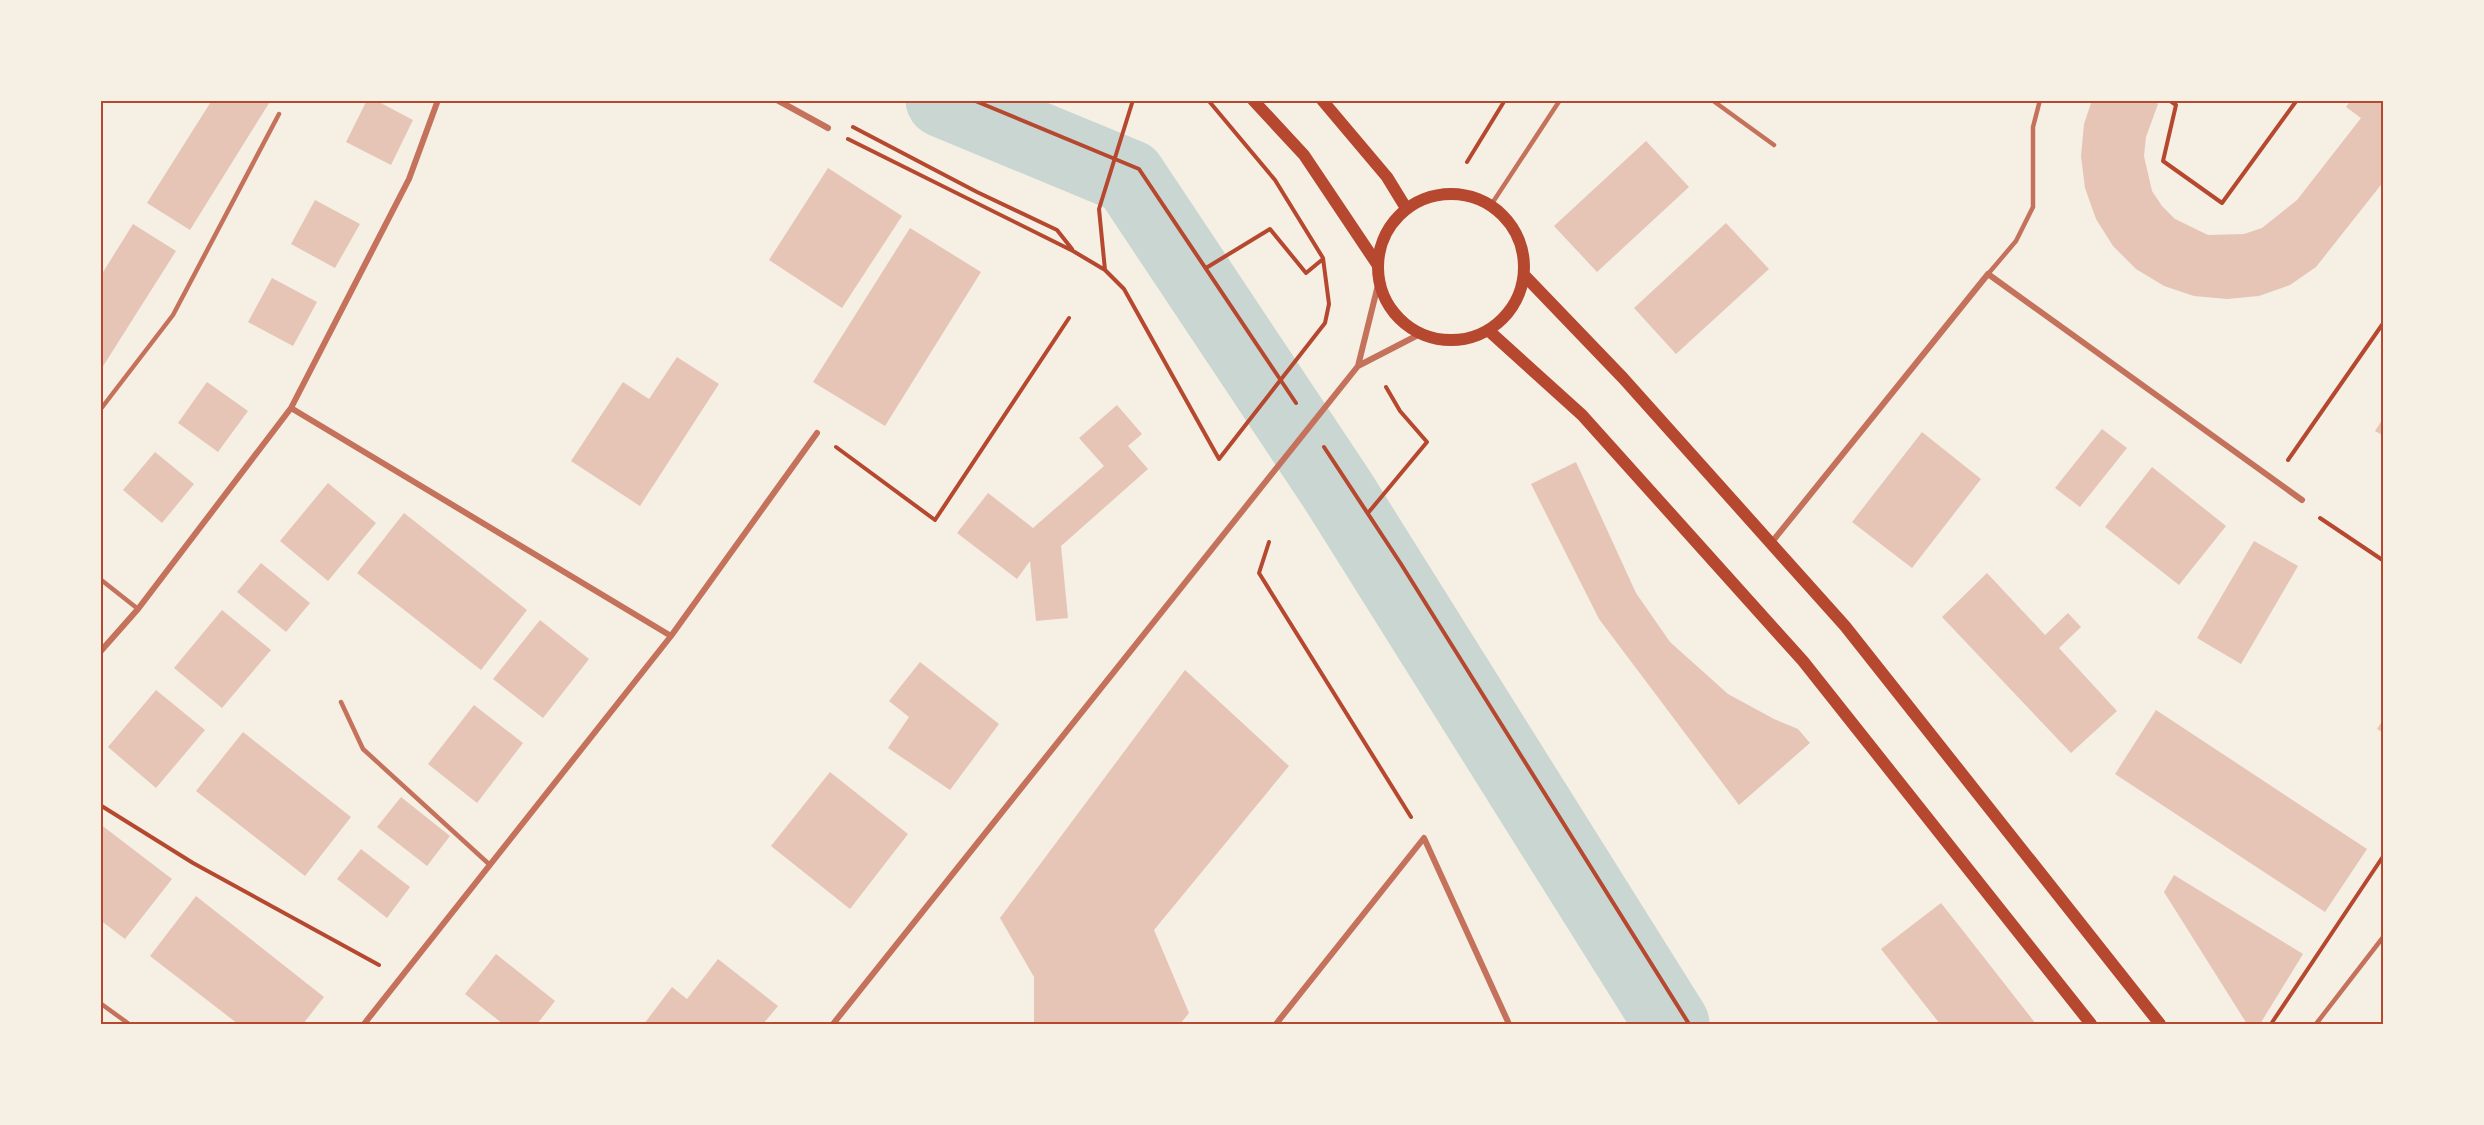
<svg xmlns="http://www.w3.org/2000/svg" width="2484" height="1125" font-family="Roboto,sans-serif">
  <rect width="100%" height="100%" fill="#f6efe4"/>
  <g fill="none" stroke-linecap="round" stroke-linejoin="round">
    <!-- river -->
    <path stroke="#c9d6d2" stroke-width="75" d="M 943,100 L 1129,177 L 1338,491 L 1672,1024"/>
  </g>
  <!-- building -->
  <path fill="#e6c5b7" d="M 212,100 L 271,100 L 190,230 L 147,203 Z
    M 367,100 L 375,100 L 413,120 L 391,165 L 346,142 Z
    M 2092,100 L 2152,100 L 2158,104 L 2146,137 L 2144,156 L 2152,191 L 2162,206 L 2175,219 L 2208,235 L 2244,234 L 2262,228 L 2297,200 L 2361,118 L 2346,107 L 2351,100 L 2384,100 L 2384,181 L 2316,267 L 2290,285 L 2259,296 L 2227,299 L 2194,296 L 2164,286 L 2136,269 L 2113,246 L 2096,219 L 2085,188 L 2081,156 L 2084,124 Z
    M 1646,141 L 1689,187 L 1597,272 L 1554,226 Z
    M 828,168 L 902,216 L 842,308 L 769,260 Z
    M 315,200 L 360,224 L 335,268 L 291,244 Z
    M 1726,223 L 1769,269 L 1676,354 L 1634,308 Z
    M 133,224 L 176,251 L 100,371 L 100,277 Z
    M 910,228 L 981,272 L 885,426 L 813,382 Z
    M 272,278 L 317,302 L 293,346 L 248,322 Z
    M 677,357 L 719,384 L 640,506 L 571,461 L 623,382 L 649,399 Z
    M 207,382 L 248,411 L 218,452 L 178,423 Z
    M 1117,405 L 1142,434 L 1128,446 L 1148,469 L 1061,546 L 1068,618 L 1036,621 L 1030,561 L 1017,579 L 957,533 L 988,493 L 1033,528 L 1104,466 L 1079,438 Z
    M 2384,417 L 2384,436 L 2375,431 Z
    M 2102,429 L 2127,448 L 2080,507 L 2055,488 Z
    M 1922,432 L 1981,479 L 1912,568 L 1852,522 Z
    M 155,452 L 194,484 L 162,523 L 123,490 Z
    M 1576,462 L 1636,593 L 1670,642 L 1728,694 L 1774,719 L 1798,729 L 1810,743 L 1739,805 L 1599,619 L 1531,484 Z
    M 2152,467 L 2226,526 L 2179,585 L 2105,527 Z
    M 328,483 L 376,523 L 328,581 L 280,541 Z
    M 404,513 L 527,610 L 481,670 L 357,573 Z
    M 2254,541 L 2298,566 L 2241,664 L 2197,638 Z
    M 261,563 L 310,603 L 286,632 L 237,592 Z
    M 1987,573 L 2045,635 L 2068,613 L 2081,627 L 2059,648 L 2117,711 L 2071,753 L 1942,617 Z
    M 222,610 L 271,650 L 222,708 L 174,668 Z
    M 540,620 L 589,659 L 543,718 L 493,679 Z
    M 920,662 L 999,724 L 950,790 L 888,748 L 909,717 L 889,701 Z
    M 1185,670 L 1289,766 L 1154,930 L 1189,1013 L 1180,1024 L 1034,1024 L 1034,977 L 1000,918 Z
    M 156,690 L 205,730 L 156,788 L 108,747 Z
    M 474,705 L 523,743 L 477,803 L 428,764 Z
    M 2156,710 L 2367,849 L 2325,912 L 2115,774 Z
    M 2384,718 L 2384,733 L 2377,729 Z
    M 243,732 L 351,817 L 305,876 L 196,791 Z
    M 830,772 L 908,834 L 850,909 L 771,846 Z
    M 401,797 L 450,836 L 427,866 L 377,827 Z
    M 100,824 L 172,879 L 125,939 L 100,920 Z
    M 361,849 L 410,887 L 387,918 L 337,879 Z
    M 2174,875 L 2303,954 L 2260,1024 L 2247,1024 L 2164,892 Z
    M 196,896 L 324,997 L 303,1024 L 238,1024 L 150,956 Z
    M 1941,903 L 1964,932 L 2036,1024 L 1940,1024 L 1881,949 Z
    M 496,954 L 555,1001 L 537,1024 L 503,1024 L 465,994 Z
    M 718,959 L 778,1006 L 763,1024 L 644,1024 L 672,987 L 687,999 Z"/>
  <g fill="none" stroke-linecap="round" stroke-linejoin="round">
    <!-- path -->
    <path stroke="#b5482f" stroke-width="4" d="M 973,100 L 1139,169 L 1296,403
      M 2169,100 L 2176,105 L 2163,161 L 2222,203 L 2297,100
      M 853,127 L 977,192 L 1057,230 L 1072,249
      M 848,139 L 1073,251 L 1105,270 L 1124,289 L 1219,459 L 1325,323 L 1329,304 L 1323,258 L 1275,180 L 1208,100
      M 1467,162 L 1505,100
      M 1206,268 L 1270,229 L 1306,273 L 1323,259
      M 1105,270 L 1099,209 L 1133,100
      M 836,447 L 935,520 L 1069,318
      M 1324,447 L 1401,564 L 1689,1024
      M 2288,460 L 2384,322
      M 1368,513 L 1427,442 L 1400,411 L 1386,387
      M 2320,518 L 2384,561
      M 1269,542 L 1259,573 L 1411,817
      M 100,805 L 193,863 L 379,965
      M 2271,1024 L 2384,855"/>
    <!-- service -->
    <path stroke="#c5725c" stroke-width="4.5" d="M 1712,100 L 1774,145
      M 1491,205 L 1560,100
      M 1988,274 L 2016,241 L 2033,207 L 2033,127 L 2040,100
      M 100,410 L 173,315 L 279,114
      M 100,579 L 138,609
      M 341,702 L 363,749 L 490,865
      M 100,1003 L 129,1024
      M 2316,1024 L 2384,936"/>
    <!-- minor -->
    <path stroke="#c5725c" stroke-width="6" d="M 777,100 L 828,128
      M 1358,366 L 1379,281
      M 291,408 L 671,636
      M 1772,542 L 1988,274 L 2302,500
      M 100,652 L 138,609 L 291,408 L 409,179 L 438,100
      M 364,1024 L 671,636 L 817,433
      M 833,1024 L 1358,366 L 1420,334
      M 1276,1024 L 1424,838 L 1509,1024"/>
    <!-- secondary -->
    <path stroke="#b5482f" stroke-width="12" d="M 1253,100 L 1304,155 L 1377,264
      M 1322,100 L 1387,177 L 1406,208
      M1378 267a73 73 0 1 1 146 0a73 73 0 1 1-146 0Z
      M 1524,275 L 1623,378 L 1845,626 L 2160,1024
      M 1488,330 L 1582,415 L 1803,661 L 2091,1024"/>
  </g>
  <!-- border -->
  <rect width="2484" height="1125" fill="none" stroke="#f6efe4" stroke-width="204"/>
  <rect x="102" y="102" width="2280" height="921" fill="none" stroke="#b5482f" stroke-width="2"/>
</svg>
